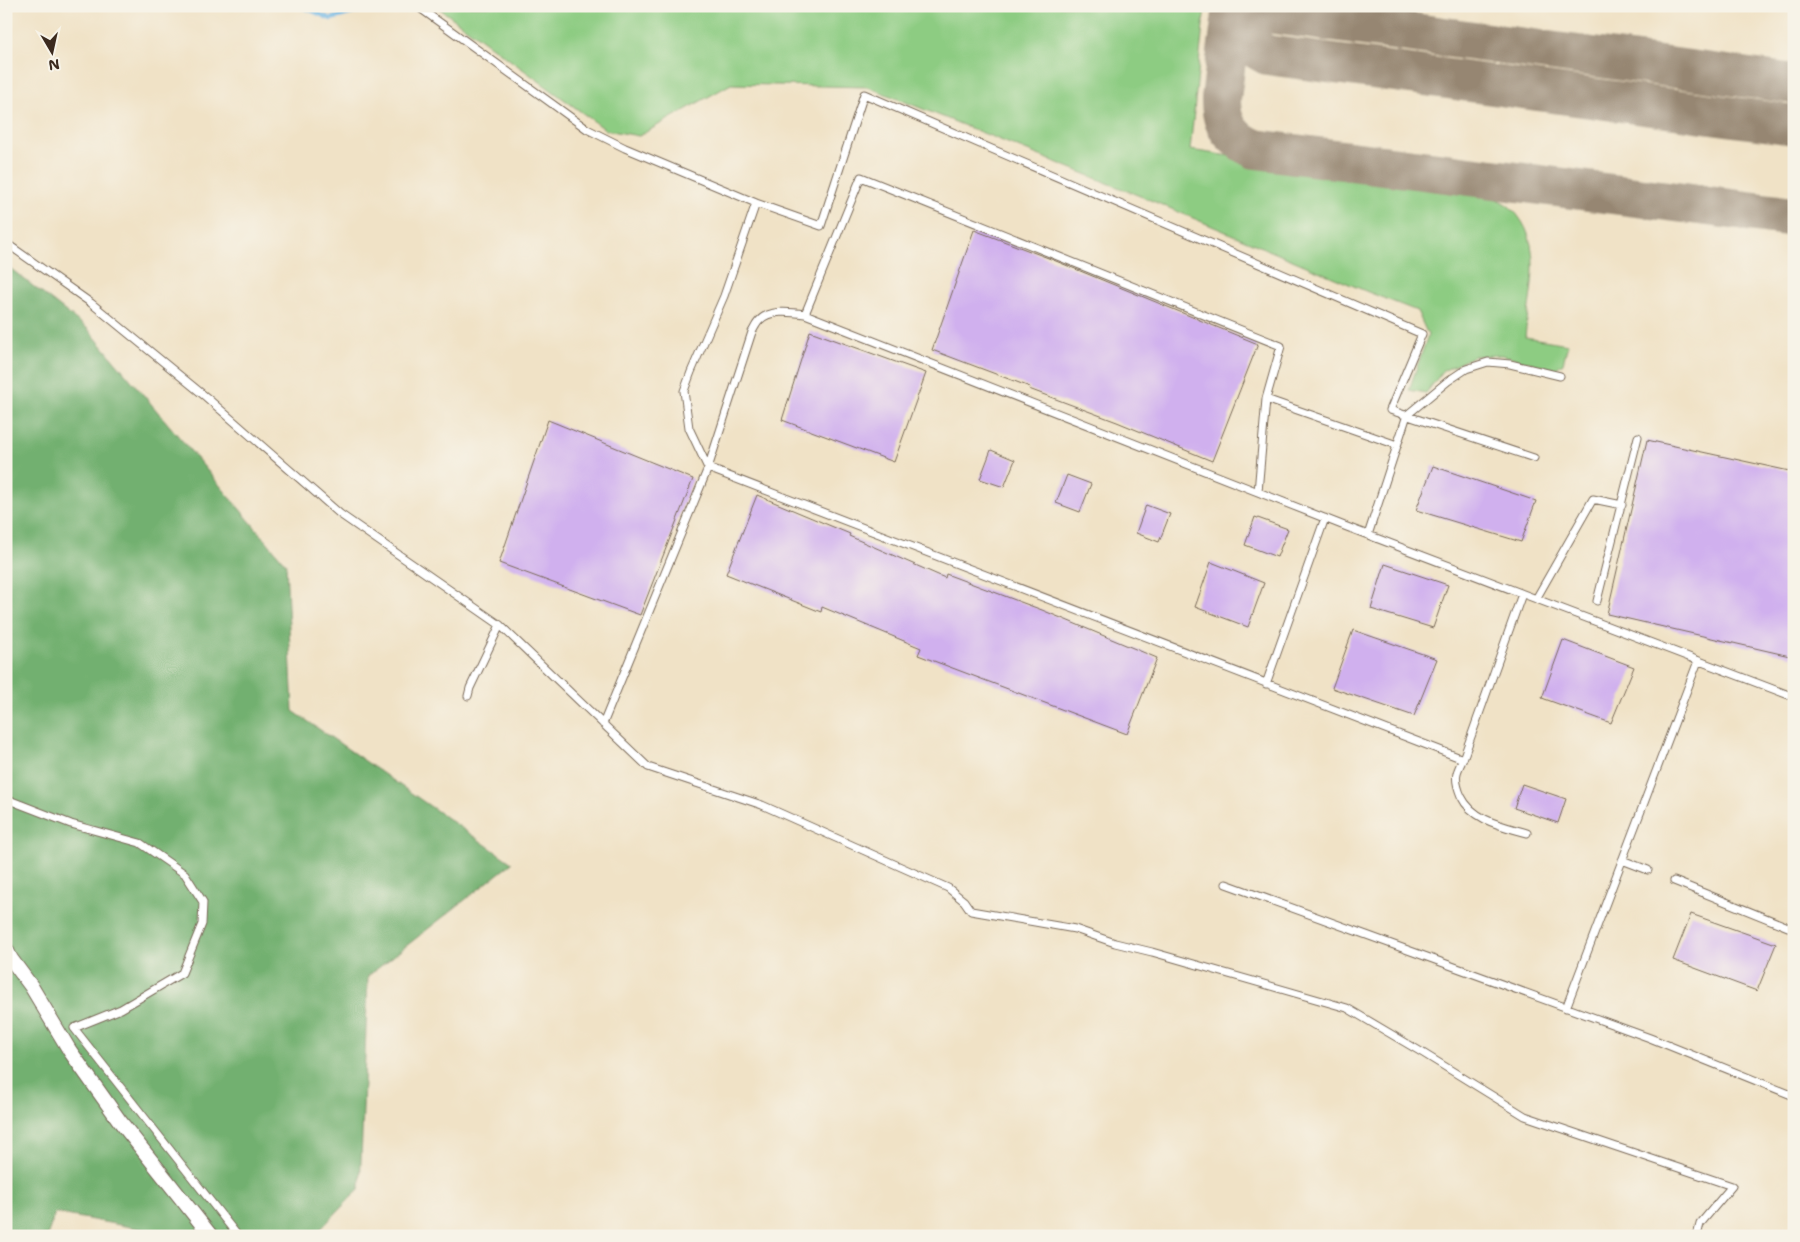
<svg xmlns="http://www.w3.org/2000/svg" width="1800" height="1242" font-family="'Shantell Sans',sans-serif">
  <rect width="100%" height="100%" fill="#f7f3e8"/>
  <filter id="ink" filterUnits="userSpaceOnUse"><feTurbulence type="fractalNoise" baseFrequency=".02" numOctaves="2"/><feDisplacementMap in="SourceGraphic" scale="10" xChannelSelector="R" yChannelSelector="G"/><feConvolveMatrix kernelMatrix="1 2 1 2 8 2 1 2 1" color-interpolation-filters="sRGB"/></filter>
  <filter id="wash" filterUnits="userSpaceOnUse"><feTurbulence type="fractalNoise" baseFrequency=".0096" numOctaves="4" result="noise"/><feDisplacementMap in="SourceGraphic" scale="20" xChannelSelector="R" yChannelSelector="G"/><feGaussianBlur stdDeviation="1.12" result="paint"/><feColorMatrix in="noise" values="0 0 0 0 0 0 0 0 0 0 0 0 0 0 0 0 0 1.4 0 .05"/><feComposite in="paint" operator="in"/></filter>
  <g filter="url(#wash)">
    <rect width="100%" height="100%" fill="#f0e2c6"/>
    <!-- green -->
    <path fill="#8dcc82" stroke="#647b50" d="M 436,6 L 1205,6 L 1190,150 L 1491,196 C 1498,200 1506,203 1511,208 C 1547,243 1529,293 1525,337 L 1568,344 L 1563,363 L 1555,369 L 1502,355 L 1474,356 L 1443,371 L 1426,393 L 1409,390 L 1428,335 L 1417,311 L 1368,292 L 1155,202 L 868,87 L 731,84 L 639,136 L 606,130 Z"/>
    <!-- forest -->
    <path fill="#72b070" stroke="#566d47" d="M 6,265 L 88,329 L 286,564 L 293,711 L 512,863 L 368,976 L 360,1188 L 314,1236 L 179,1236 L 55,1213 L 47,1236 L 6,1236 Z"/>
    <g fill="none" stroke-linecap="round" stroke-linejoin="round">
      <!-- stream -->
      <path stroke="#6cb5e4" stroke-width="4.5" d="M 301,6 L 331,19 L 376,6"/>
      <!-- taxiway -->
      <path stroke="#968672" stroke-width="40" d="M 1233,6 L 1221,99 C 1221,126 1231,138 1255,149 L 1794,217
        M 1258,6 L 1273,14 L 1794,84
        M 1232,11 C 1236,37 1244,43 1267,55 L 1794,125"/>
    </g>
    <g id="blocks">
      <!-- building -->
      <path fill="#d0b0ee" d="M 974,230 L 1051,259 L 1258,344 L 1212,461 L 1117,422 L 1029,389 L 1030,387 L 932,350 Z
        M 810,331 L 926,373 L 894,462 L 782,420 Z
        M 548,420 L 693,479 L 640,615 L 499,563 Z
        M 1647,440 L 1794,472 L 1794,657 L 1607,614 Z
        M 991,450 L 1015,460 L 1004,487 L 980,479 Z
        M 1433,466 L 1536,501 L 1521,542 L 1416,510 Z
        M 1067,475 L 1091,484 L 1080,512 L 1056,503 Z
        M 757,495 L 850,534 L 849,536 L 945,578 L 946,574 L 1042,610 L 1157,658 L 1127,734 L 918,655 L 921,648 L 822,607 L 821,612 L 726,574 Z
        M 1146,505 L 1170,514 L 1159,542 L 1136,533 Z
        M 1255,517 L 1288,529 L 1277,557 L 1245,545 Z
        M 1211,562 L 1264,583 L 1248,627 L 1195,607 Z
        M 1385,564 L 1448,585 L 1433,628 L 1371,609 Z
        M 1353,630 L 1437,659 L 1414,716 L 1332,688 Z
        M 1563,640 L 1634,667 L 1611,723 L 1542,698 Z
        M 1522,784 L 1566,799 L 1558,823 L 1514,808 Z
        M 1691,914 L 1776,944 L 1757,991 L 1673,960 Z"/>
    </g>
  </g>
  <g filter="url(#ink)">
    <use href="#blocks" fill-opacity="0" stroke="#7a6a59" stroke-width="1"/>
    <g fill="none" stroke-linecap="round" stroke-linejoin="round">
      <!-- service casing -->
      <g stroke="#7a6a59" stroke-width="9">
        <path id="service" d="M 417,6 L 587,129 L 625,148 L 756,203
          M 6,243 L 91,303 L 206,397 L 340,514 L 500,625 L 648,767 L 762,805 L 948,888 L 964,901 L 971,911 L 1075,929 L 1115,943 L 1152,952 L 1347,1008 L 1423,1053 L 1525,1116 L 1732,1186 L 1700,1224 L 1697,1236
          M 805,314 L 861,177 L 1281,346 L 1266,399 L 1397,445
          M 1258,492 L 1266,399
          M 1368,535 L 1407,415 L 1448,381 L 1466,369 L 1488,362 L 1510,364 L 1560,376
          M 1522,594 L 1463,759 L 708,468 L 689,428 L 684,391 L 691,372 L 724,296 L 756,203 L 821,226 L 864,94 L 1422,334 L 1390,410 L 1534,458
          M 1536,599 L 1593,499 L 1622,505
          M 1597,601 L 1638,437
          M 1266,684 L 1325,518
          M 468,696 L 470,688 L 500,625
          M 603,724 L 708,468 L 752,332 C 754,329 756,324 759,321 C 769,309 791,312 805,314 L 1347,527 L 1794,697
          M 1463,759 C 1461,763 1458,769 1457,773 C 1455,781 1458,789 1461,796 C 1473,821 1503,826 1527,833
          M 6,796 L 9,800 L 71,824 L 140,843 L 185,874 L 203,902 L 202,924 L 182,973 L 121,1009 L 74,1028 L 238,1236
          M 1622,860 L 1648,870
          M 1674,881 L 1788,927
          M 1226,884 L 1650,1038 L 1794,1096
          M 1566,1008 L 1698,661"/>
      </g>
      <!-- minor casing -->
      <g stroke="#7a6a59" stroke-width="16">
        <path id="minor" d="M 6,949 L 11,959 L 31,986 L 70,1051 L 119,1120 L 211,1236"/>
      </g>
      <!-- service -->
      <use href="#service" stroke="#fff" stroke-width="7"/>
      <!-- minor -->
      <use href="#minor" stroke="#fff" stroke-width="14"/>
    </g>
  </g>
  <!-- margin -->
  <rect width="1800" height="1242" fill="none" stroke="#f7f3e8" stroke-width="25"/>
  <!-- north arrow -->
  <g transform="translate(52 52) rotate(171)" stroke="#f7f3e8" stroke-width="4" paint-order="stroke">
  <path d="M0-4L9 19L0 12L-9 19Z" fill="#3b2a1e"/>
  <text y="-8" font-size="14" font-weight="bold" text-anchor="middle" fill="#3b2a1e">N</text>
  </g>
</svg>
